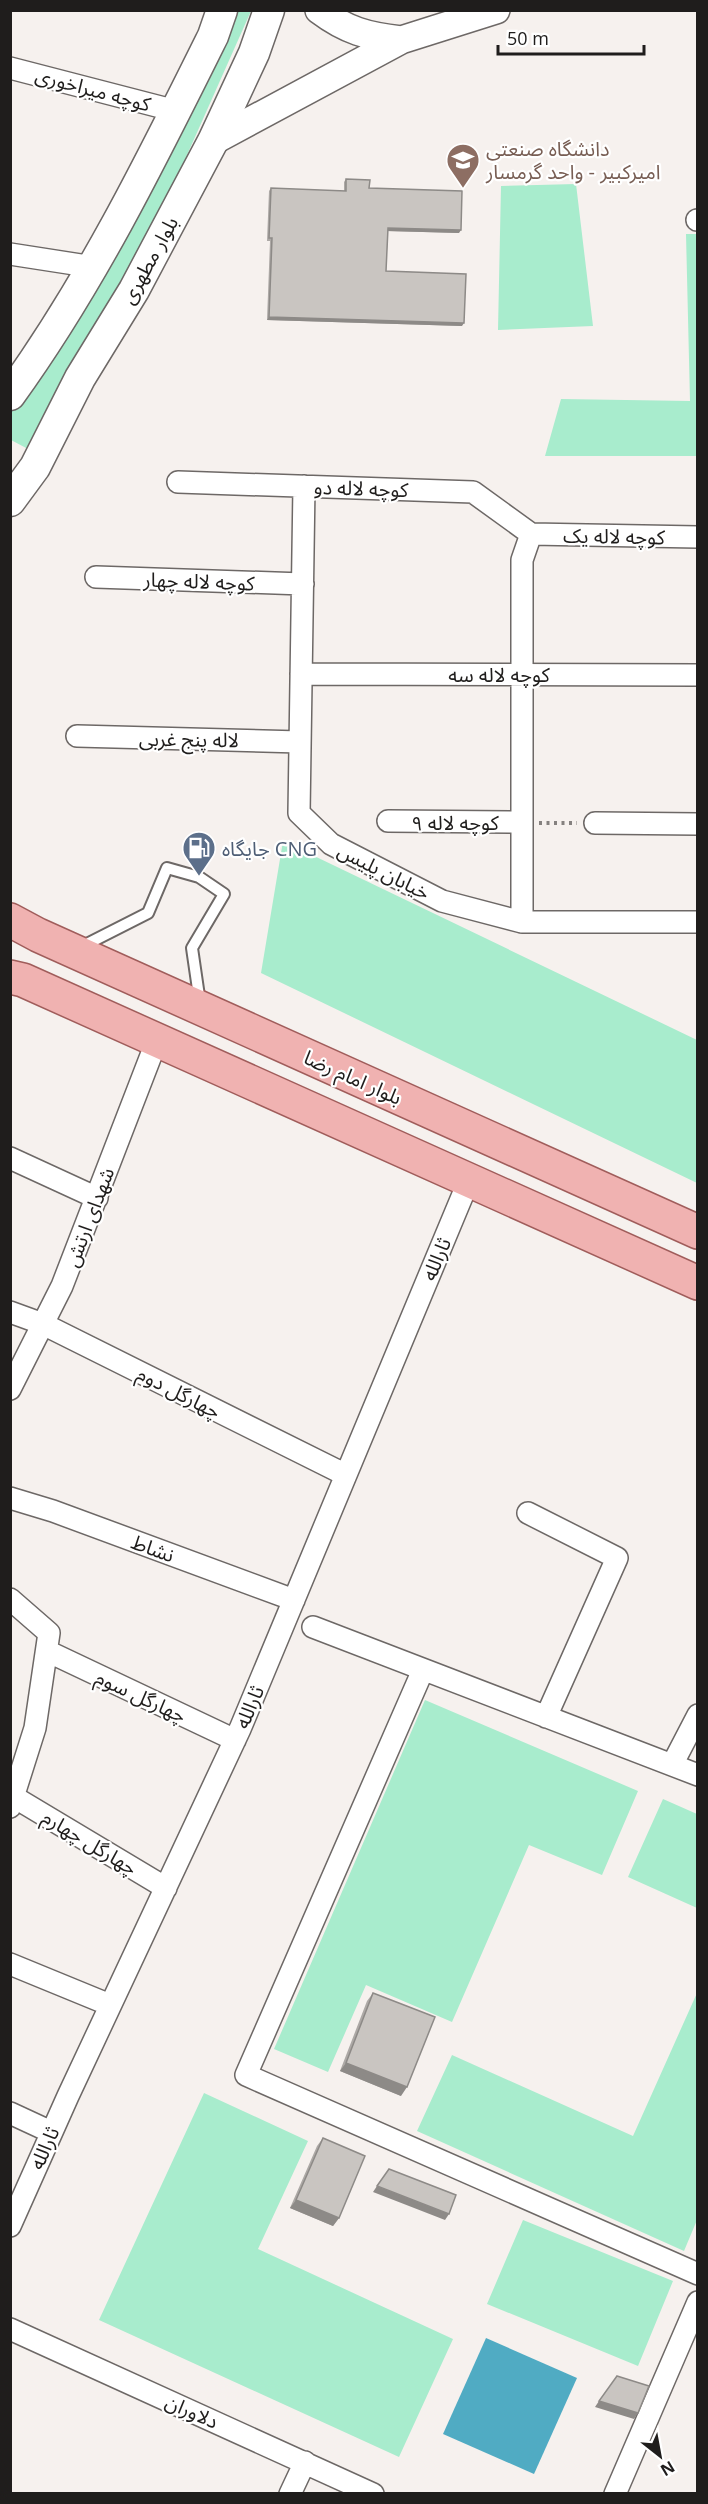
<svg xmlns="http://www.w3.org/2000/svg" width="708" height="2504" font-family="'Open Sans','Noto Sans Arabic',sans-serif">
  <rect width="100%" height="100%" fill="#f6f1ee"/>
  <!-- green -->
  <path fill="#a8eccd" d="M 221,11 L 251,11 L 163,209 L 28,449 L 11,440 L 10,412 L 119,245 Z
    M 576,184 L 593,326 L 498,330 L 501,186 Z
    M 686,234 L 697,234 L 697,456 L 545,456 L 561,399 L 690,401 Z
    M 283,841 L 697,1040 L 697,1183 L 261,973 Z
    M 425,1700 L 638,1791 L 602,1875 L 529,1845 L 452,2022 L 366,1985 L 328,2072 L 274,2049 Z
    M 663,1799 L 697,1814 L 697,1908 L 628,1877 Z
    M 697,1993 L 697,2220 L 684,2251 L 417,2131 L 452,2055 L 633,2136 Z
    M 204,2093 L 308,2141 L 258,2249 L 453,2339 L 399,2457 L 99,2320 Z
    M 523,2220 L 673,2281 L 638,2366 L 487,2304 Z"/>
  <!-- water -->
  <path fill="#50abc3" d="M 486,2338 L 577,2378 L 534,2474 L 443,2434 Z"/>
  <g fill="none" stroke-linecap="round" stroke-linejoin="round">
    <!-- service casing -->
    <g stroke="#6d6866" stroke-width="14">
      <path id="service" d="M 81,947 L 148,913 L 167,868 L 199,877 L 224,894 L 192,948 L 200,1003"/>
    </g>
    <!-- minor casing -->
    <g stroke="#6d6866" stroke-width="24">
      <path id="minor" d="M 10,68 L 176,111
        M 697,220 L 698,220
        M 10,254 L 94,267
        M 178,482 L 473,492 L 531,534
        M 304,486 L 299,813 L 331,844 L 442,901 L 522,922 L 698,922
        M 531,534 L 698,537
        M 96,577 L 303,584
        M 301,674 L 698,675
        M 77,736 L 300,742
        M 388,821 L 522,822
        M 595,823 L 698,824
        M 522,922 L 522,560 L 531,534
        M 10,1158 L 97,1198
        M 10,1312 L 43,1324 L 346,1475
        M 10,1389 L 62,1286 L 157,1040
        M 10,1498 L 53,1511 L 294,1600
        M 528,1513 L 617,1558 L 546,1717
        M 10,1599 L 49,1633 L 35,1728 L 10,1807
        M 313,1627 L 698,1775
        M 47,1651 L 235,1740
        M 423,1670 L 246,2075 L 698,2274
        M 672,1765 L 698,1715
        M 14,1797 L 166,1888
        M 10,1964 L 110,2005
        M 10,2113 L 51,2132
        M 10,2226 L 68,2096 L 240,1729 L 469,1180
        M 10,2329 L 373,2494
        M 290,2494 L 305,2462
        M 615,2494 L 698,2302"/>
    </g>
    <!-- tertiary casing -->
    <g stroke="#6d6866" stroke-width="30">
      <path id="tertiary" d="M 319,10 C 347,31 367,36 401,40
        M 213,141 L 401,40 L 496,10"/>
    </g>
    <!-- secondary casing -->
    <g stroke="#6d6866" stroke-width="33">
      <path id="secondary" d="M 10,395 C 91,283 152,159 213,36 L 222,10
        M 10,501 L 35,467 L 80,378 L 134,290 L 213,141 L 254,53 L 269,10"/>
    </g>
    <!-- primary casing -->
    <g stroke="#a05d5b" stroke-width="36">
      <path id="primary" d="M 10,920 L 38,935 L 698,1232
        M 10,977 L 23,980 L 698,1283"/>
    </g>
    <!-- path -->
    <path stroke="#85817f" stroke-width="4" stroke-dasharray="3 4.5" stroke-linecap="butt" d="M 539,823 L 577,823"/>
    <!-- service -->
    <use href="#service" stroke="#fff" stroke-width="10"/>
    <!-- minor -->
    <use href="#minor" stroke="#fff" stroke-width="21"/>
    <!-- tertiary -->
    <use href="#tertiary" stroke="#fff" stroke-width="27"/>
    <!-- secondary -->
    <use href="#secondary" stroke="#fff" stroke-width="30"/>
    <!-- primary -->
    <use href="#primary" stroke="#f0b2b1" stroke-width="33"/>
  </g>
  <!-- wall -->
  <path fill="#ada9a6" d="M 346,179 L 369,188 L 459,233 L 388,231 L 386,271 L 462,326 L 267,320 L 270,241 L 267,241 L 269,191 L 271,188 L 344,191 L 344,182 Z
    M 373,1993 L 401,2096 L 340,2071 L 367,2001 Z
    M 323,2138 L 339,2218 L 333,2226 L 290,2208 L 317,2146 Z"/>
  <!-- shaded-wall -->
  <path fill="#8d8a87" d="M 388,228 L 461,230 L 459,233 L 386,231 Z
    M 269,317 L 464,323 L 462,326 L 267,320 Z
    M 346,2063 L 407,2087 L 401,2096 L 340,2071 Z
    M 377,2186 L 449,2214 L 445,2220 L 373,2192 Z
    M 296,2200 L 339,2218 L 333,2226 L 290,2208 Z
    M 599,2401 L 638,2413 L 634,2419 L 595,2407 Z"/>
  <!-- building -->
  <path fill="#c9c5c1" stroke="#8d8a87" stroke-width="1.5" d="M 346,179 L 370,180 L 369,188 L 462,191 L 461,230 L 388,228 L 386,271 L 466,274 L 464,323 L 269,317 L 272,238 L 269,238 L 271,188 L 346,191 Z
    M 373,1993 L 435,2017 L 407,2087 L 346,2063 Z
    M 323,2138 L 365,2156 L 339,2218 L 296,2200 Z
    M 389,2169 L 456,2195 L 449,2214 L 377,2186 Z
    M 617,2376 L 649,2386 L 638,2413 L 599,2401 Z"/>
  <!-- icons -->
  <defs>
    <g id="university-pin" transform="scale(1.725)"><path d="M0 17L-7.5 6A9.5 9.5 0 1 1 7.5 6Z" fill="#8d6e63" stroke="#fff"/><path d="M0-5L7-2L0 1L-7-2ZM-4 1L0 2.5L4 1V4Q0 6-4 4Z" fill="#fff"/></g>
    <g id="fuel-pin" transform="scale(1.725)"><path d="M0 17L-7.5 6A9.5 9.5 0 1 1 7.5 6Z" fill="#5c6f8a" stroke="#fff"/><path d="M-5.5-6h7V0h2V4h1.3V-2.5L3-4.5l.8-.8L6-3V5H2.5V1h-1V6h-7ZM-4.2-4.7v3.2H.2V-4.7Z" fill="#fff"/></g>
  </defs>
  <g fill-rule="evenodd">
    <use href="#university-pin" x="463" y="160"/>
    <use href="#fuel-pin" x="199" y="848"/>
  </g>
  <g text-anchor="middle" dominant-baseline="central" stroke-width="4.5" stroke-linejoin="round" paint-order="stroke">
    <!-- street labels -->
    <g font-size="20" fill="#1f1d1c" stroke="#fff">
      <text transform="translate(93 89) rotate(15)">کوچه میراخوری</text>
      <text transform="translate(149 260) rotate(-61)">بلوار مطهری</text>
      <text transform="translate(361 488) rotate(2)">کوچه لاله دو</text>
      <text transform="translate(614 536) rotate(1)">کوچه لاله یک</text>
      <text transform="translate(199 581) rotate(2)">کوچه لاله چهار</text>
      <text x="499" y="674">کوچه لاله سه</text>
      <text transform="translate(189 739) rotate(1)">لاله پنج غربی</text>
      <text x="455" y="822">کوچه لاله ۹</text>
      <text transform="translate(384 871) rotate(27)">خیابان پلیس</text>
      <text transform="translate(353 1077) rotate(24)">بلوار امام رضا</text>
      <text transform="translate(89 1217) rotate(-69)">شهدای ارتش</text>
      <text transform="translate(436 1259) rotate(-67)">ثارالله</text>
      <text transform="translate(179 1392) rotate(27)">چهارگل دوم</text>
      <text transform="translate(153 1548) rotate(20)">نشاط</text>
      <text transform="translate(141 1696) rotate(25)">چهارگل سوم</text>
      <text transform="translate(249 1707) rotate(-67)">ثارالله</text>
      <text transform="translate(90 1842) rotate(31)">چهارگل چهارم</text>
      <text transform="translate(44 2148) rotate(-66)">ثارالله</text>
      <text transform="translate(192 2411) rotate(24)">دلاوران</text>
    </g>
    <!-- education labels -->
    <g font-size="20" fill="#785e54" stroke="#fff" text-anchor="start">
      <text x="486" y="148">دانشگاه صنعتی<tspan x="486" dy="23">امیرکبیر - واحد گرمسار</tspan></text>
    </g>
    <!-- service labels -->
    <g font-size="20" fill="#4e5e75" stroke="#fff" text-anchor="start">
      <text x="222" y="848">جایگاه CNG</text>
    </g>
  </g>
  <!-- border -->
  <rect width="708" height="2504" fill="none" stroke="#1f1d1c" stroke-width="24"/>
  <!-- north arrow -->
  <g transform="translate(660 2456) rotate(149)" stroke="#ffffff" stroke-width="4.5" paint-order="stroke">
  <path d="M0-4.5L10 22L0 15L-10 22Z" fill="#1f1d1c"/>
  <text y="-9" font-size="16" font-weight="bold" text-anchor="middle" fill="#1f1d1c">N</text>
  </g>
  <!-- scale -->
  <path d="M498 45v9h146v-9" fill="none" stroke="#1f1d1c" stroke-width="3"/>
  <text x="507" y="45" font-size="18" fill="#1f1d1c" stroke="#ffffff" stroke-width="4.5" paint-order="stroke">50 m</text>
</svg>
